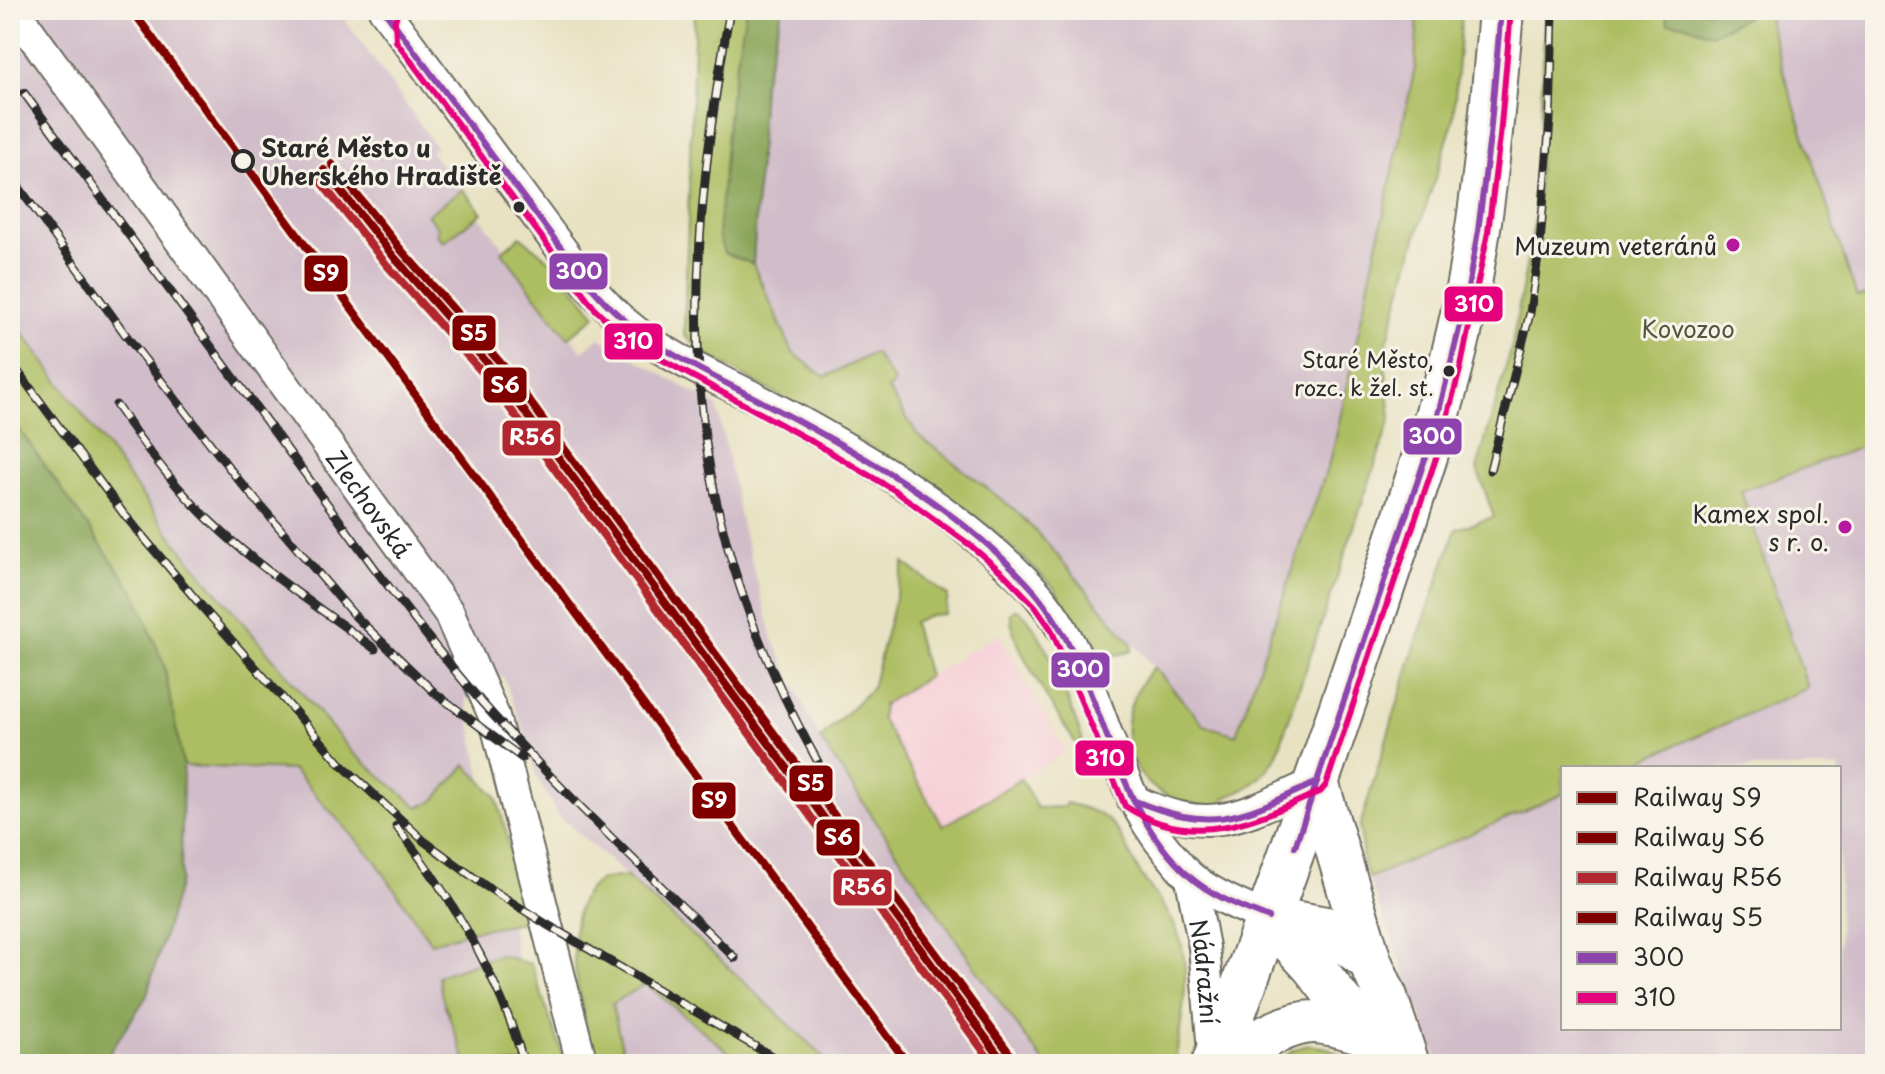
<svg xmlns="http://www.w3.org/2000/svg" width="1885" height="1074" font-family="'Playpen Sans',sans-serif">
  <rect width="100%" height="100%" fill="#f7f3e8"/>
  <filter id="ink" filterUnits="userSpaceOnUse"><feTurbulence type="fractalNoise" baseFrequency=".0125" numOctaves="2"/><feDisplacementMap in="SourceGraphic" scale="16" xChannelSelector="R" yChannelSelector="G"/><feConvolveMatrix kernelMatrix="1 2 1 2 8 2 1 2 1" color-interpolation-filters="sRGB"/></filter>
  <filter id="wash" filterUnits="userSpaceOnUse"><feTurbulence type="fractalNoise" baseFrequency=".006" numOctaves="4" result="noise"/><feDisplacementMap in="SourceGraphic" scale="32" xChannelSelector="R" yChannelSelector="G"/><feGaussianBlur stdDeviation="1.8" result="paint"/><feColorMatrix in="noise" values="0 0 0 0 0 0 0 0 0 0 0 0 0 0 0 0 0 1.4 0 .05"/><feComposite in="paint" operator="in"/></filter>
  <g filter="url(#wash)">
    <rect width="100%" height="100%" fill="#e8e2c2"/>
    <!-- built -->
    <path fill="#f6cfd7" d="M 998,633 L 1066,752 L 943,826 L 880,715 L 883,705 Z"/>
    <!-- industrial -->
    <path fill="#d1bdc9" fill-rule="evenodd" d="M 10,10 L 338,10 L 436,147 L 430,151 L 582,351 L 599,338 L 717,406 L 743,531 L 774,642 L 820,739 L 976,969 L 1045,1064 L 831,1064 L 727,966 L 557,814 L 538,779 L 522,726 L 503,676 L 471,693 L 466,699 L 538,1064 L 102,1064 L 146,997 L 181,879 L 183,766 L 59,487 L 10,416 Z
      M 782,10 L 1418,10 L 1415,67 L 1333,451 L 1235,735 L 1204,725 L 1046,542 L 1014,509 L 918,435 L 887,389 L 825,378 L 793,353 L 753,264 L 763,83 Z
      M 1545,10 L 1875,10 L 1875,1064 L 1439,1064 L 1363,864 L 1360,826 L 1415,646 L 1456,529 L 1494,517 L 1477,469 L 1512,345 L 1537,206 ZM 1563,768 L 1839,768 L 1839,1028 L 1563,1028 Z
      M 646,983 L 743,1064 L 626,1064 L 612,1004 Z"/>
    <!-- green -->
    <path fill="#adbe62" stroke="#6c7446" stroke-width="2" d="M 695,10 L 782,10 L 763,83 L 753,264 L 793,353 L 825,377 L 874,353 L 895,383 L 888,389 L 918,435 L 1014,509 L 1047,543 L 1132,644 L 1132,651 L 1117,655 L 1098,648 L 1084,635 L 1054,587 L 992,529 L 924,478 L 704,353 L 684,335 Z
      M 1418,10 L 1462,10 L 1453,122 L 1416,238 L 1384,353 L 1391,418 L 1276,757 C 1263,780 1248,789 1223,799 L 1225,808 C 1212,810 1201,806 1188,803 C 1119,788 1109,714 1154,667 L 1204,725 L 1236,735 L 1333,451 L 1415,67 Z
      M 1545,10 L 1766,10 L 1782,68 L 1857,297 L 1875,293 L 1875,442 L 1741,491 L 1808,688 L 1623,768 L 1563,768 L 1563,794 L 1369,878 L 1363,864 L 1360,826 L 1415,646 L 1456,529 L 1494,517 L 1477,469 L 1512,345 L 1537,206 Z
      M 463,189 L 482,213 L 443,242 L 436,232 L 439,229 L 427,215 Z
      M 520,236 L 556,266 L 596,315 L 568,338 L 502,252 Z
      M 10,315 L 184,553 L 352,752 L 418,807 L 433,802 L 466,765 L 496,796 L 507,835 L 522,922 L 470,931 L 431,943 L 374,859 L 293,770 L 183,766 L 164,665 L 59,487 L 10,416 Z
      M 904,563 L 948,596 L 945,614 L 930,615 L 913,622 L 928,676 L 883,705 L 881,718 L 943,826 L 1021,779 L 1037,808 L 1064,807 L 1066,803 C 1115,815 1113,823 1135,864 C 1145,884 1162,900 1172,920 C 1196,964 1181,1017 1175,1064 L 1045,1064 L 976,969 L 820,739 L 872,688 Z
      M 1016,609 C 1042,620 1072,712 1083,741 L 1076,744 C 1060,718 1007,640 1011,613 Z
      M 626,876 L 727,966 L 831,1064 L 743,1064 L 646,984 L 612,1004 L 626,1064 L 595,1064 C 585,1022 550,906 601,880 C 608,877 619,878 626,876 Z
      M 499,955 L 531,964 L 566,1064 L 467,1064 L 442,997 L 438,976 Z
      M 1308,1045 L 1328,1048 L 1357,1064 L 1278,1064 L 1292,1050 Z"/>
    <!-- forest -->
    <path fill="#8aa558" stroke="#5a6842" stroke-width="2" d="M 746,10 L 782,10 L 763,83 L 753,264 L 724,253 L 718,235 L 730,99 Z
      M 1666,10 L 1750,10 L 1747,17 L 1711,34 L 1683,24 L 1668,24 Z
      M 10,416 L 135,593 L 164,665 L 183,766 L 181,879 L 146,997 L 102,1064 L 10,1064 Z"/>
  </g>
  <g filter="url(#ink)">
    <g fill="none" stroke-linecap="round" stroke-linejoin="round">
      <!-- minor casing -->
      <g stroke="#6d6b60" stroke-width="34">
        <g id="minor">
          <path id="s1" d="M 14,10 L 449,613 L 494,716 L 582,1064"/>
          <path d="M 384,10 L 576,269 C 591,289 606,307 625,323 C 667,359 729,383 778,410 C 866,458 954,510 1026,582 C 1101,656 1101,774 1169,853 C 1177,862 1184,873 1194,880 C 1217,897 1243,908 1269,918"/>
          <path d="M 1133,800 C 1213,838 1242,816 1317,782"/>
          <path id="s2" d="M 1191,879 L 1204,947 L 1213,1051"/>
        </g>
      </g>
      <!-- secondary casing -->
      <g stroke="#6d6b60" stroke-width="46">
        <path id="secondary" d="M 1317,782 L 1370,961 L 1386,997 L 1408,1064
          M 1269,918 L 1313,966 L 1365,1033 L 1402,1051
          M 1269,918 L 1326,928 L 1370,961
          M 1216,1064 C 1242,1051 1286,1021 1315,1022 C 1332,1023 1349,1029 1365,1033"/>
      </g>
      <!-- primary casing -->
      <g stroke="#6d6b60" stroke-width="48">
        <path id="primary" d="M 1214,1064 C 1270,917 1322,768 1372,618 C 1406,514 1443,412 1465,305 C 1484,207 1493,109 1501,10"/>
      </g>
      <!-- minor -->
      <use href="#minor" stroke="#fff" stroke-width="30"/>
      <!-- secondary -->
      <use href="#secondary" stroke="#fff" stroke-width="42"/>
      <!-- primary -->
      <use href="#primary" stroke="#fff" stroke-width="44"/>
      <!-- rail casing -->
      <g stroke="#2b2b2b" stroke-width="9">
        <path id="rail" d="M 730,10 C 703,158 683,325 711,474 C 729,575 768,672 818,762
          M 24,93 L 379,574 C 416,622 453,671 494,716 C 570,800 653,878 735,958
          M 10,175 L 128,338 L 237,478 L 353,614 L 435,693 L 522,758
          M 10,361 L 123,513 L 203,608 L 342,765 L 424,841 L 484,885 L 546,924 L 785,1064
          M 116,405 C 148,451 181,496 223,533 C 270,576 324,611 375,649
          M 1490,470 L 1530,313 L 1540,243 L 1550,120 L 1553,10
          M 396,826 C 451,896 500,977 524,1064"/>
      </g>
      <!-- rail -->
      <use href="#rail" stroke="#f7f3e8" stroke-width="6" stroke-dasharray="18" stroke-linecap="butt"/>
      <!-- bus-1 casing -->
      <g stroke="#f7f3e8" stroke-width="12">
        <path id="bus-1" d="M 384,10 L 582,276 C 634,343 701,369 774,408 C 863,455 958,508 1027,583 C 1105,666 1104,800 1189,876 C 1211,896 1242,907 1269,918
          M 1119,766 L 1133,800 C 1215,834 1241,817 1317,782
          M 1295,847 L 1433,435 L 1465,305 L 1478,231 L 1490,136 L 1501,10"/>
      </g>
      <!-- bus-2 casing -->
      <g stroke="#f7f3e8" stroke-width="12">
        <path id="bus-2" d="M 398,10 L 395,21 L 396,41 L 595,309 L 620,332 L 648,352 L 813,442 L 894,490 L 970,545 L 1004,574 L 1035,606 L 1051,629 L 1125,806 C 1193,851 1256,821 1321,791 L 1326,785 L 1436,458 L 1461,366 L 1488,232 L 1500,137 L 1511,11"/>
      </g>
      <!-- bus-1 -->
      <use href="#bus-1" stroke="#8e44ad" stroke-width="6"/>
      <!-- bus-2 -->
      <use href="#bus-2" stroke="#e5007d" stroke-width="6"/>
      <!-- rail-1 casing -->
      <g stroke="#f7f3e8" stroke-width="14">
        <path id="rail-1" d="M 132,10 L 908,1064"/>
      </g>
      <!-- rail-2 casing -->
      <g stroke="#f7f3e8" stroke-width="14">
        <path id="rail-2" d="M 324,170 L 394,257 L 497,374 L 1005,1064"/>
      </g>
      <!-- rail-3 casing -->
      <g stroke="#f7f3e8" stroke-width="14">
        <path id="rail-3" d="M 316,176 L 386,264 L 489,380 L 993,1064"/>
      </g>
      <!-- rail-4 casing -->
      <g stroke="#f7f3e8" stroke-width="14">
        <path id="rail-4" d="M 332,164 L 402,251 L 505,368 L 1013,1058"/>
      </g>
      <!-- rail-1 -->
      <use href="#rail-1" stroke="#800000" stroke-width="8"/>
      <!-- rail-2 -->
      <use href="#rail-2" stroke="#800000" stroke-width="8"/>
      <!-- rail-3 -->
      <use href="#rail-3" stroke="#b2272f" stroke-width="8"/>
      <!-- rail-4 -->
      <use href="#rail-4" stroke="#800000" stroke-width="8"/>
    </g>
  </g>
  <!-- markers -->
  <circle fill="#f7f3e8" stroke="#2b2b2b" stroke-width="4" cx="243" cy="161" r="10"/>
  <g fill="#2b2b2b" stroke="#f7f3e8" stroke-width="3">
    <circle cx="519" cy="207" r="7"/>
    <circle cx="1449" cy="371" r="7"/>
  </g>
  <g fill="#b5179e" stroke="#f7f3e8" stroke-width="3">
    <circle cx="1733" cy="245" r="8"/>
    <circle cx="1845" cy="527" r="8"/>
  </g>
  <g text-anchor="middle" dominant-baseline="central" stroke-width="6" stroke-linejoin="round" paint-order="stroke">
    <!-- bus labels -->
    <g font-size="22" fill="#2b2b2b" stroke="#f7f3e8" text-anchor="end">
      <text x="1434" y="358">Staré Město,<tspan x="1434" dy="28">rozc. k žel. st.</tspan></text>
    </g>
    <!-- stop labels -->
    <g font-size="24" font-weight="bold" fill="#2b2b2b" stroke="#f7f3e8" text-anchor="start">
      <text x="261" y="147">Staré Město u<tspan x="261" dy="28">Uherského Hradiště</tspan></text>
    </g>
    <!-- poi labels -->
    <g font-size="24" fill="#2b2b2b" stroke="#f7f3e8" text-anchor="end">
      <text x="1717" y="245">Muzeum veteránů</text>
      <text x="1829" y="513">Kamex spol.<tspan x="1829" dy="28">s r. o.</tspan></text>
    </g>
    <!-- park labels -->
    <g font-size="24" fill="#52573c" stroke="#f7f3e8">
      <text x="1688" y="328">Kovozoo</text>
    </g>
    <!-- street labels -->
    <g font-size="24" fill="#2b2b2b" stroke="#f7f3e8">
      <text stroke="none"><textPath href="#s1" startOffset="608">Zlechovská</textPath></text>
      <text stroke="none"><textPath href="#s2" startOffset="94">Nádražní</textPath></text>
    </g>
  </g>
  <g stroke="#f7f3e8" stroke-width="3">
    <rect x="548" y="252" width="61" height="39" rx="8" fill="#8e44ad"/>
    <rect x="303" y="254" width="46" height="39" rx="8" fill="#800000"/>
    <rect x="1443" y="285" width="61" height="38" rx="8" fill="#e5007d"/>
    <rect x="451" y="314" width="46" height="38" rx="8" fill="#800000"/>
    <rect x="603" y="322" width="61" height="39" rx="8" fill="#e5007d"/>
    <rect x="482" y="366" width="46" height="38" rx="8" fill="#800000"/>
    <rect x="1402" y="417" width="61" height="39" rx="8" fill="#8e44ad"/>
    <rect x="501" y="419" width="61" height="38" rx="8" fill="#b2272f"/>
    <rect x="1050" y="651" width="61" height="38" rx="8" fill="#8e44ad"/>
    <rect x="1074" y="739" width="61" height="38" rx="8" fill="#e5007d"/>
    <rect x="788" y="764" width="46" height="39" rx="8" fill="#800000"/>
    <rect x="691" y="781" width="46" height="39" rx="8" fill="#800000"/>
    <rect x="815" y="818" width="46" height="39" rx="8" fill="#800000"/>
    <rect x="832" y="868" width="61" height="39" rx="8" fill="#b2272f"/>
  </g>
  <g font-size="22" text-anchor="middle" font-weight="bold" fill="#fff">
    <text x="579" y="279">300</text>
    <text x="326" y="281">S9</text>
    <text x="1474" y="312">310</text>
    <text x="474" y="341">S5</text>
    <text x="633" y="349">310</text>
    <text x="505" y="393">S6</text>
    <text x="1432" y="444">300</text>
    <text x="532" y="445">R56</text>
    <text x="1080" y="677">300</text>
    <text x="1105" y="766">310</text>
    <text x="811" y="791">S5</text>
    <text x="714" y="808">S9</text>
    <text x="838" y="845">S6</text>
    <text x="863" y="895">R56</text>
  </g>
  <!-- margin -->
  <rect width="1885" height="1074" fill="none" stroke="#f7f3e8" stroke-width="40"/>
  <!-- legend -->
  <rect x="1561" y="766" width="280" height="264" fill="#f7f3e8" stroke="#a5a39c" stroke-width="2"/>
  <rect x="1577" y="792" width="40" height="12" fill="#800000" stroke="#a5a39c" stroke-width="2"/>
  <text x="1633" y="806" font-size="24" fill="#2b2b2b">Railway S9</text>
  <rect x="1577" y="832" width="40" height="12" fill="#800000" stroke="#a5a39c" stroke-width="2"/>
  <text x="1633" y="846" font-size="24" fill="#2b2b2b">Railway S6</text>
  <rect x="1577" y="872" width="40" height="12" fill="#b2272f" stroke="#a5a39c" stroke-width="2"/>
  <text x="1633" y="886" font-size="24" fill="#2b2b2b">Railway R56</text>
  <rect x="1577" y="912" width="40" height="12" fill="#800000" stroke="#a5a39c" stroke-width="2"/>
  <text x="1633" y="926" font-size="24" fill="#2b2b2b">Railway S5</text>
  <rect x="1577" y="952" width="40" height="12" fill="#8e44ad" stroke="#a5a39c" stroke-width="2"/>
  <text x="1633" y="966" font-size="24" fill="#2b2b2b">300</text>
  <rect x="1577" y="992" width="40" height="12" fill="#e5007d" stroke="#a5a39c" stroke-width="2"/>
  <text x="1633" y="1006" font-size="24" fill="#2b2b2b">310</text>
</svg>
